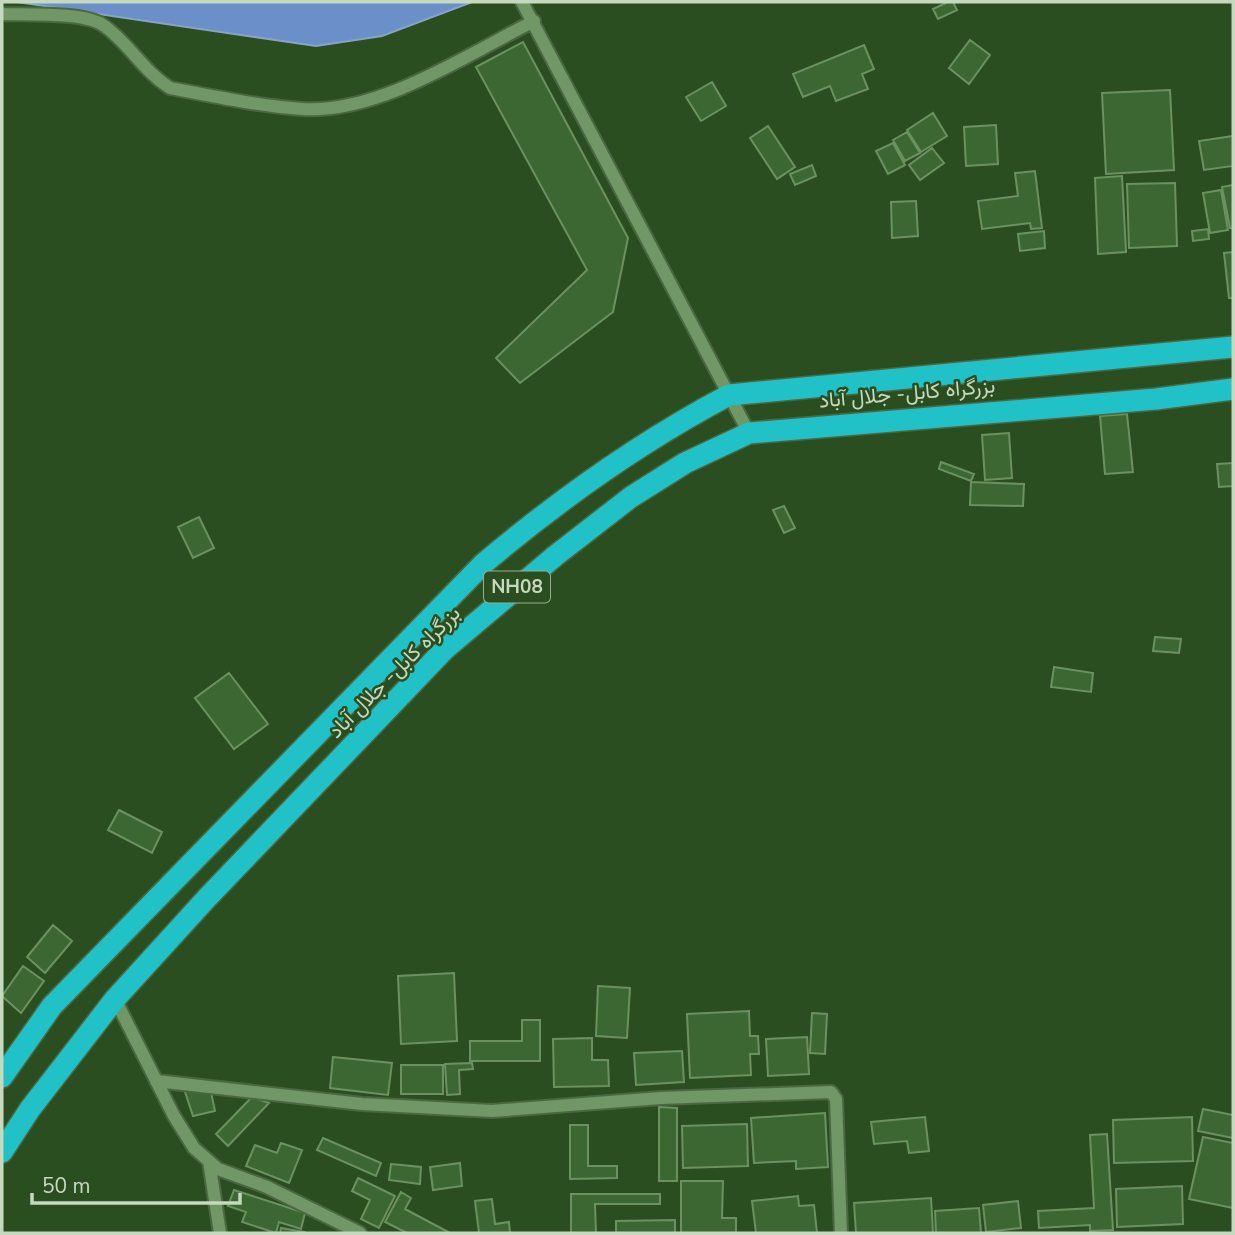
<svg xmlns="http://www.w3.org/2000/svg" width="1235" height="1235" font-family="'Nunito Sans',Vazirmatn,sans-serif">
  <rect width="100%" height="100%" fill="#2b4e21"/>
  <!-- water -->
  <path fill="#6b8fc8" stroke="#86a5c5" stroke-width="2" d="M 17,2 L 472,2 L 382,36 L 316,46 Z"/>
  <!-- building -->
  <path fill="#3d6732" stroke="#6b9160" stroke-width="2" d="M 948,2 L 953,2 L 957,10 L 938,19 L 933,9 Z
    M 970,40 L 990,55 L 969,84 L 949,68 Z
    M 523,42 L 628,238 L 613,312 L 520,383 L 496,358 L 587,270 L 476,67 Z
    M 864,45 L 874,69 L 862,74 L 868,89 L 836,101 L 830,86 L 803,97 L 793,74 Z
    M 712,82 L 726,106 L 701,121 L 686,97 Z
    M 1170,90 L 1174,170 L 1106,174 L 1102,93 Z
    M 933,113 L 947,136 L 921,152 L 907,130 Z
    M 996,125 L 998,164 L 966,166 L 964,127 Z
    M 768,126 L 795,167 L 777,179 L 750,138 Z
    M 907,132 L 920,153 L 905,161 L 893,140 Z
    M 1233,136 L 1233,166 L 1204,170 L 1199,141 Z
    M 893,143 L 905,165 L 888,174 L 876,151 Z
    M 932,148 L 944,163 L 920,180 L 909,165 Z
    M 812,165 L 816,176 L 795,185 L 790,174 Z
    M 1035,171 L 1042,228 L 1031,229 L 1030,223 L 982,229 L 978,201 L 1018,196 L 1015,173 Z
    M 1122,176 L 1126,252 L 1098,254 L 1095,178 Z
    M 1175,183 L 1177,246 L 1129,248 L 1127,184 Z
    M 1233,185 L 1233,228 L 1230,228 L 1222,187 Z
    M 1221,190 L 1228,230 L 1210,233 L 1203,193 Z
    M 916,201 L 918,236 L 892,238 L 891,202 Z
    M 1208,229 L 1209,239 L 1193,241 L 1192,231 Z
    M 1044,231 L 1045,248 L 1020,251 L 1018,234 Z
    M 1233,252 L 1233,298 L 1229,298 L 1224,253 Z
    M 1127,414 L 1133,472 L 1105,474 L 1100,416 Z
    M 1009,433 L 1012,478 L 985,480 L 982,435 Z
    M 941,462 L 974,474 L 971,481 L 939,469 Z
    M 1233,463 L 1233,486 L 1219,487 L 1217,464 Z
    M 971,482 L 1024,484 L 1023,506 L 970,505 Z
    M 784,506 L 795,528 L 784,533 L 773,510 Z
    M 199,517 L 214,548 L 193,558 L 178,527 Z
    M 1155,637 L 1181,639 L 1179,653 L 1153,651 Z
    M 1054,667 L 1093,673 L 1091,692 L 1051,687 Z
    M 229,673 L 268,724 L 234,749 L 195,698 Z
    M 119,810 L 162,832 L 152,853 L 108,830 Z
    M 53,925 L 72,941 L 45,973 L 27,957 Z
    M 23,966 L 44,981 L 21,1013 L 2,996 Z
    M 454,973 L 457,1041 L 401,1044 L 398,976 Z
    M 598,986 L 630,988 L 627,1038 L 596,1036 Z
    M 749,1011 L 750,1036 L 758,1036 L 759,1054 L 750,1054 L 751,1075 L 690,1078 L 687,1014 Z
    M 812,1013 L 827,1014 L 825,1054 L 810,1053 Z
    M 522,1020 L 540,1020 L 540,1061 L 470,1061 L 470,1041 L 522,1041 Z
    M 807,1037 L 809,1074 L 768,1076 L 766,1039 Z
    M 592,1038 L 592,1060 L 608,1060 L 609,1086 L 554,1087 L 553,1039 Z
    M 682,1051 L 684,1082 L 636,1085 L 634,1053 Z
    M 333,1057 L 392,1063 L 388,1095 L 330,1088 Z
    M 472,1063 L 473,1069 L 459,1070 L 460,1094 L 447,1095 L 445,1064 Z
    M 401,1065 L 443,1065 L 443,1094 L 401,1094 Z
    M 184,1089 L 211,1092 L 215,1111 L 193,1116 Z
    M 252,1097 L 269,1103 L 228,1146 L 216,1134 Z
    M 659,1107 L 677,1108 L 677,1181 L 659,1181 Z
    M 1203,1109 L 1233,1115 L 1233,1138 L 1198,1131 Z
    M 825,1113 L 828,1167 L 796,1169 L 796,1161 L 754,1163 L 751,1118 Z
    M 925,1117 L 929,1151 L 909,1153 L 907,1141 L 874,1144 L 871,1122 Z
    M 1192,1117 L 1193,1161 L 1114,1163 L 1113,1120 Z
    M 747,1124 L 748,1166 L 683,1168 L 682,1126 Z
    M 570,1125 L 588,1125 L 588,1166 L 617,1166 L 617,1178 L 570,1179 Z
    M 1107,1134 L 1113,1230 L 1090,1231 L 1090,1225 L 1039,1228 L 1038,1211 L 1094,1208 L 1090,1135 Z
    M 1203,1137 L 1233,1143 L 1233,1208 L 1189,1199 Z
    M 323,1138 L 381,1163 L 376,1176 L 317,1150 Z
    M 281,1143 L 302,1150 L 289,1183 L 246,1166 L 255,1145 L 277,1153 Z
    M 460,1163 L 462,1186 L 433,1190 L 430,1167 Z
    M 391,1164 L 421,1167 L 420,1184 L 389,1180 Z
    M 358,1178 L 395,1196 L 379,1228 L 361,1219 L 370,1200 L 352,1191 Z
    M 681,1181 L 723,1181 L 722,1218 L 736,1218 L 736,1233 L 681,1233 Z
    M 1182,1186 L 1183,1224 L 1117,1227 L 1116,1189 Z
    M 234,1190 L 305,1213 L 301,1229 L 279,1222 L 276,1233 L 242,1222 L 246,1212 L 228,1206 Z
    M 401,1192 L 411,1198 L 405,1209 L 450,1233 L 407,1233 L 385,1222 Z
    M 571,1194 L 660,1194 L 660,1204 L 595,1204 L 596,1233 L 571,1233 Z
    M 798,1196 L 799,1206 L 814,1205 L 817,1233 L 756,1233 L 752,1201 Z
    M 931,1198 L 933,1233 L 856,1233 L 854,1203 Z
    M 492,1199 L 495,1224 L 509,1222 L 510,1233 L 479,1233 L 475,1201 Z
    M 1018,1201 L 1021,1228 L 986,1232 L 983,1205 Z
    M 979,1208 L 981,1233 L 936,1233 L 935,1211 Z
    M 675,1220 L 675,1233 L 616,1233 L 616,1221 Z
    M 281,1228 L 304,1232 L 303,1233 L 280,1233 Z"/>
  <g fill="none" stroke-linecap="round" stroke-linejoin="round">
    <!-- minor casing -->
    <g stroke="#4a6840" stroke-width="16">
      <path id="minor" d="M 522,2 L 749,433
        M 2,14 C 26,15 84,12 103,25 C 128,42 143,71 170,88 C 213,96 258,106 302,109 C 378,114 467,55 534,21
        M 115,999 L 174,1116 L 194,1148 L 218,1169 L 267,1187 L 360,1233
        M 156,1081 L 362,1104 L 492,1111 L 661,1098 L 831,1092 L 836,1099 L 841,1233
        M 209,1161 L 220,1233"/>
    </g>
    <!-- highway casing -->
    <g stroke="#4a6840" stroke-width="24">
      <path id="highway" d="M 2,1077 L 52,1006 L 483,564 C 560,499 640,442 729,395 L 1233,347
        M 2,1152 L 30,1109 L 115,999 L 206,899 L 445,649 L 555,556 L 631,497 L 685,463 L 749,433 L 1156,399 L 1233,389"/>
    </g>
    <!-- minor -->
    <use href="#minor" stroke="#709765" stroke-width="12"/>
    <!-- highway -->
    <use href="#highway" stroke="#20c1c7" stroke-width="21"/>
  </g>
  <g text-anchor="middle" dominant-baseline="central" stroke-width="5" stroke-linejoin="round" paint-order="stroke">
    <!-- shield labels -->
    <rect fill="#2b4e21" stroke="#97af90" stroke-width="2" x="484" y="571.5" width="66" height="31" rx="5"/>
    <g font-size="19" font-weight="bold" fill="#c5d9bf">
      <text x="517" y="587">NH08</text>
    </g>
    <!-- street labels -->
    <g font-size="21" fill="#c5d9bf" stroke="#2b4e21">
      <text transform="translate(907 393) rotate(-5)">بزرگراه کابل- جلال آباد</text>
      <text transform="translate(394 672) rotate(-45)">بزرگراه کابل- جلال آباد</text>
    </g>
  </g>
  <!-- border -->
  <rect width="1235" height="1235" fill="none" stroke="#c5d9bf" stroke-width="7"/>
  <!-- scale -->
  <path d="M32 1193v10h208v-10" fill="none" stroke="#c5d9bf" stroke-width="3.5"/>
  <text x="42" y="1193" font-size="21" fill="#c5d9bf" stroke="#2b4e21" stroke-width="5" paint-order="stroke">50 m</text>
</svg>
